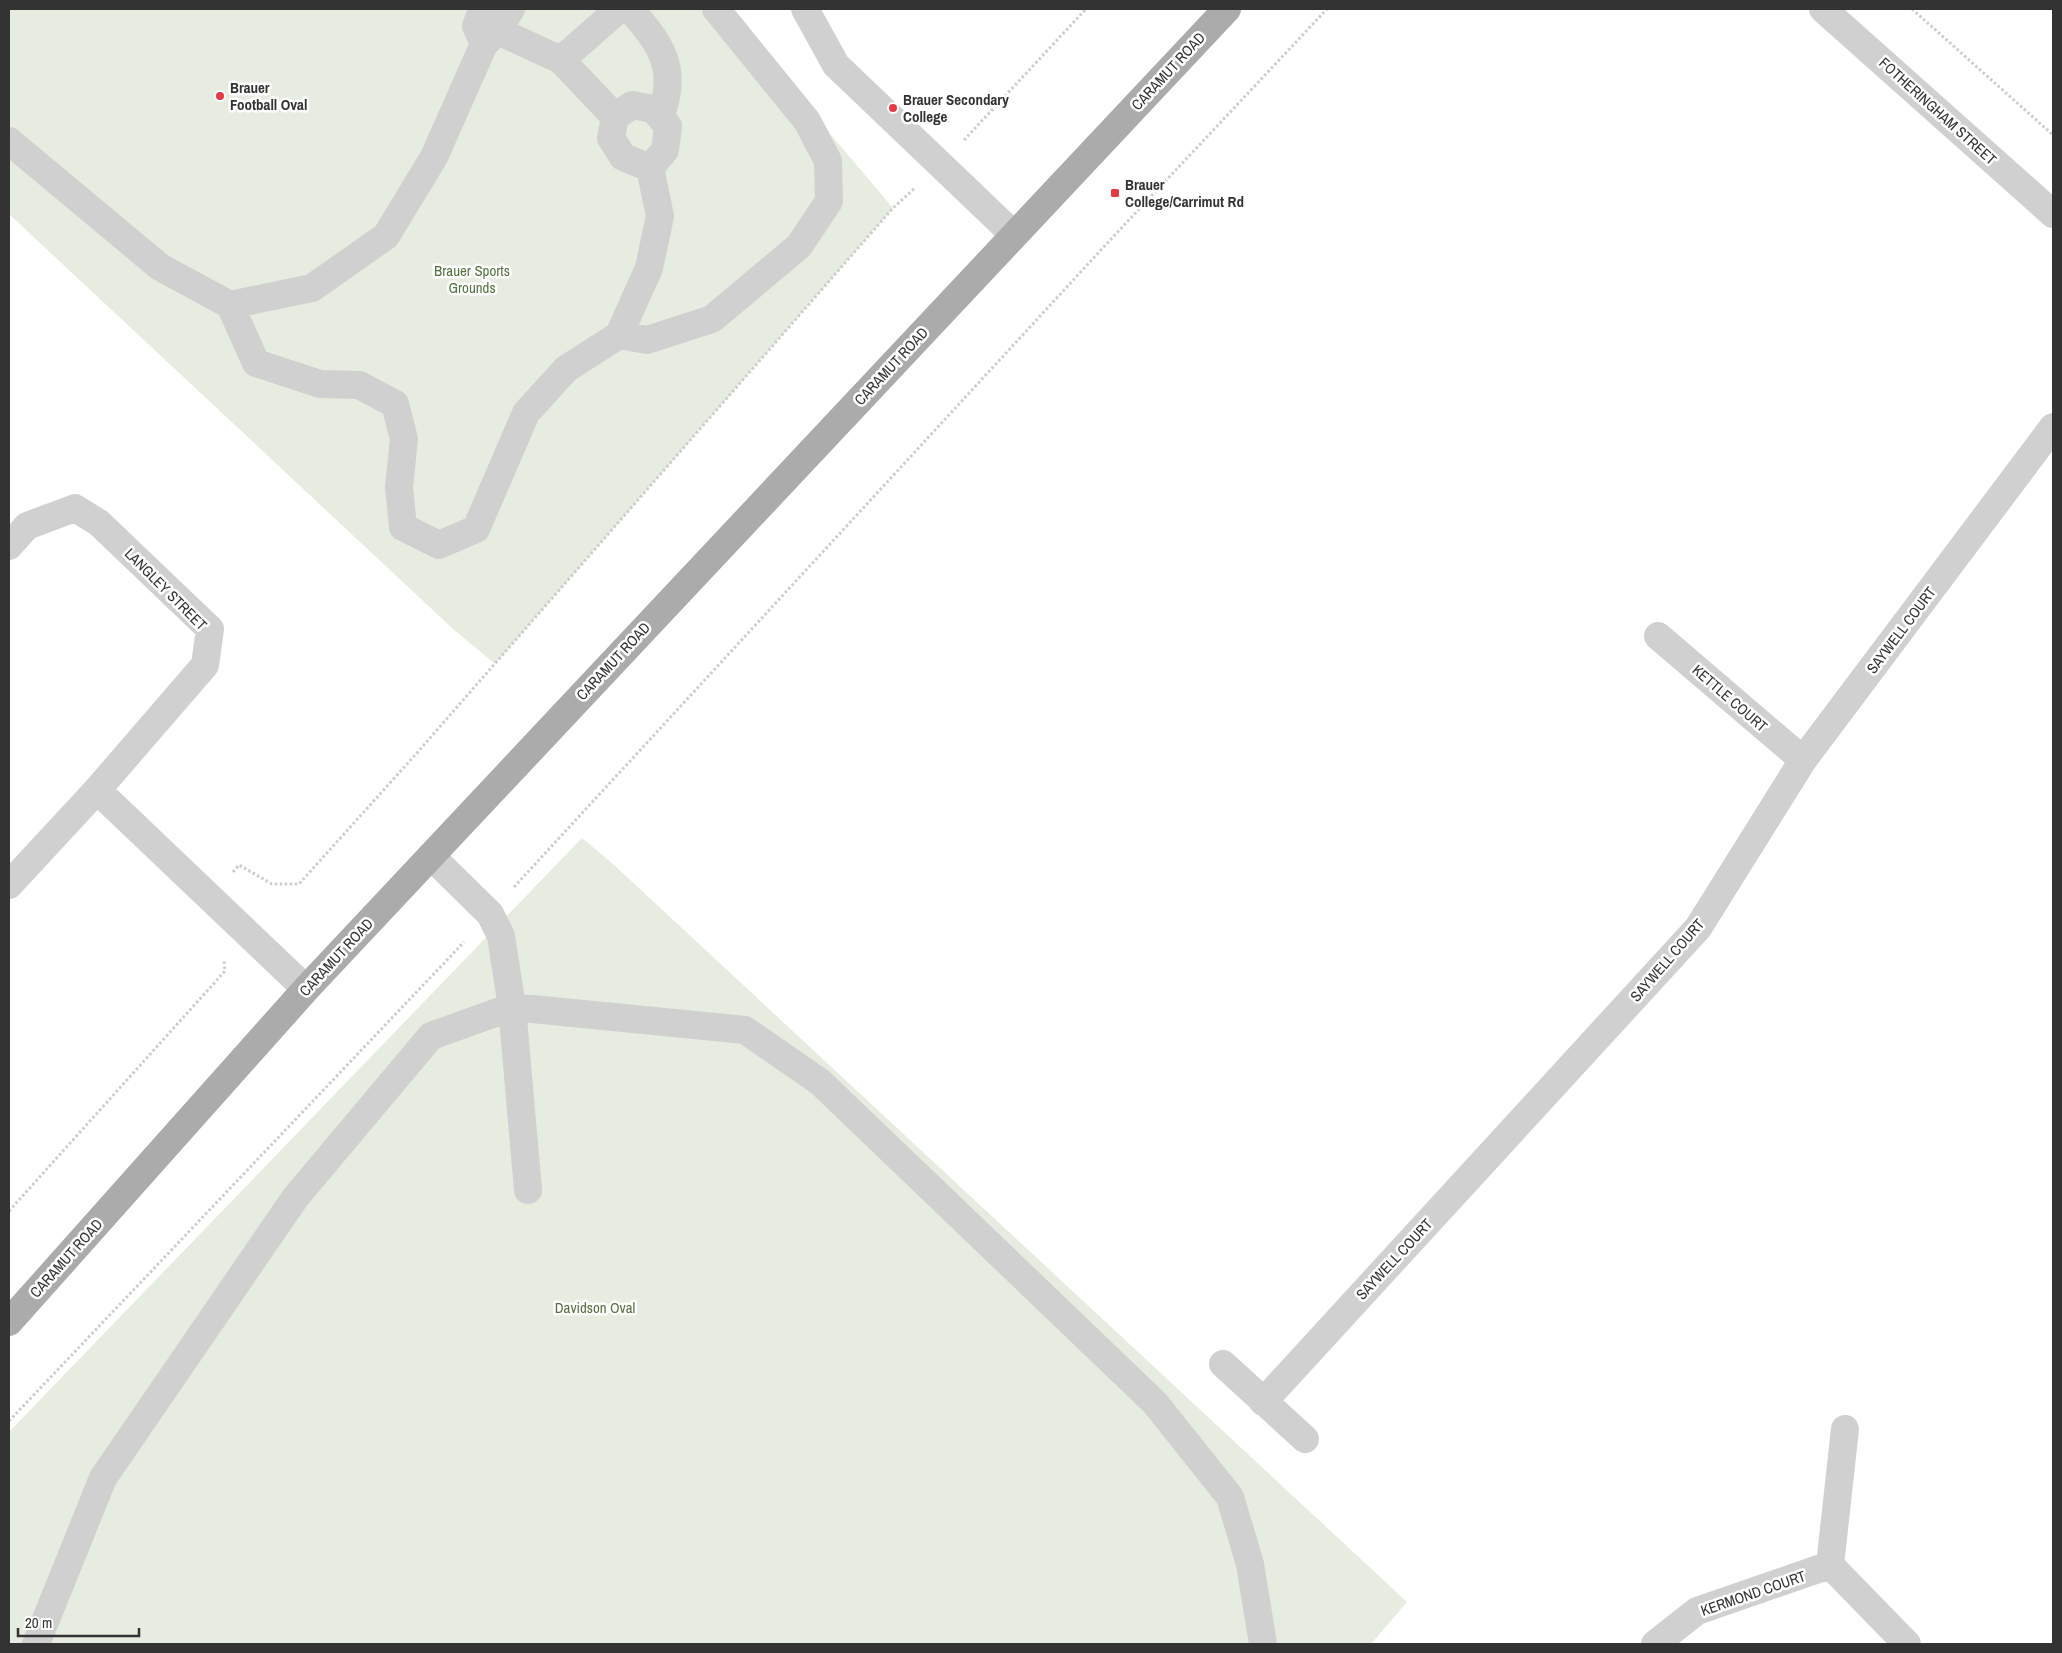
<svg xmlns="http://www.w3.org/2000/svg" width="2062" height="1653" font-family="'Archivo Narrow',sans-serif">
  <rect width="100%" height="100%" fill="#fff"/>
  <!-- green -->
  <path fill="#e6ecdf" d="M 9,9 L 724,9 L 893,208 L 495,664 L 452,628 L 9,214 Z
    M 582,838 L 613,864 L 1407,1602 L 1371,1644 L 9,1644 L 9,1432 Z"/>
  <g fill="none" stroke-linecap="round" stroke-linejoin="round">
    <!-- path -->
    <path stroke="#cdcdcd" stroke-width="3" stroke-dasharray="2.5 2.5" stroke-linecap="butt" d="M 1912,9 L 2053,135
      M 964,140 L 1086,9
      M 233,872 L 239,865 L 272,884 L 299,884 L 416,754 L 893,208 L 915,188
      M 514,887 L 1112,238 L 1327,9
      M 9,1211 L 225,971 L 224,961
      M 9,1421 L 464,942"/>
    <!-- minor -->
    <path stroke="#d0d0d0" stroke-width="28" d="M 486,9 L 482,11 L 476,26 L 484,44 L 497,32
      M 511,9 L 498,31 L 561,60 L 619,9
      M 630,9 C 661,44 679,69 660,117
      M 805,9 L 836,65 L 1014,235
      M 1823,9 L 2053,214
      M 561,60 L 615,117
      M 632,105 L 653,109 L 668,126 L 665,150 L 650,168 L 623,157 L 611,138 L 615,117 Z
      M 9,141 L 160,267 L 230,305 L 312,288 L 386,236 L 434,157 L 484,44
      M 650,168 L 660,216 L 649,268 L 619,335 L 647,340 L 712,319 L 799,246 L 829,201 L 828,161 L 807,121 L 716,9
      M 230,305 L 256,363 L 320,384 L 359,385 L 395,404 L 404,439 L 399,487 L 403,527 L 439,545 L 476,529 L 526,413 L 566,369 L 619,335
      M 9,546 L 27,526 L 75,508 L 99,523 L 210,629 L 205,665 L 97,790 L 9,885
      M 1658,636 L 1803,760
      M 97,790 L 306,989
      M 431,856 L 490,914 L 501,936 L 512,1007 L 528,1190
      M 1223,1364 L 1305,1439
      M 1263,1402 L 1698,928 L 1803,760 L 2053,427
      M 1845,1429 L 1830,1565 L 1907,1644
      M 36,1644 L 103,1478 L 295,1198 L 431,1036 L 512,1007 L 745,1030 L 820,1082 L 1155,1403 L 1230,1497 L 1250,1564 L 1263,1644
      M 1655,1644 L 1697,1611 L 1830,1565"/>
    <!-- major -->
    <path stroke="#ababab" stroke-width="28" d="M 9,1322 L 306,989 L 1227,9"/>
  </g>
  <!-- markers -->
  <g fill="#e63946" stroke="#fff" stroke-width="2">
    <circle cx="220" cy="96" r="5"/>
    <circle cx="893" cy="108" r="5"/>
    <rect x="1110" y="188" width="10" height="10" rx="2.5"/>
  </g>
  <g text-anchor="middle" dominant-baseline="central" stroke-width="5" stroke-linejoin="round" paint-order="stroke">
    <!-- street labels -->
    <g font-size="15" fill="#333" stroke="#fff">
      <text transform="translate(1168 71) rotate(-47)">CARAMUT ROAD</text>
      <text transform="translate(1938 111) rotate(42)">FOTHERINGHAM STREET</text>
      <text transform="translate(891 366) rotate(-47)">CARAMUT ROAD</text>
      <text transform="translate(166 589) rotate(45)">LANGLEY STREET</text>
      <text transform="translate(1901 630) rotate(-53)">SAYWELL COURT</text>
      <text transform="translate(613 661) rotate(-47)">CARAMUT ROAD</text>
      <text transform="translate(1730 698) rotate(41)">KETTLE COURT</text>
      <text transform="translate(336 957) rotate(-47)">CARAMUT ROAD</text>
      <text transform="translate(1667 960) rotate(-49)">SAYWELL COURT</text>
      <text transform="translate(66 1258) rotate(-48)">CARAMUT ROAD</text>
      <text transform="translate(1394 1259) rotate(-47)">SAYWELL COURT</text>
      <text transform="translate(1753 1593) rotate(-19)">KERMOND COURT</text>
    </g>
    <!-- poi labels -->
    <g font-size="15" font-weight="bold" fill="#333" stroke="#fff" text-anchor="start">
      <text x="230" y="87">Brauer<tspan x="230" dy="17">Football Oval</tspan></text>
      <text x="903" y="99">Brauer Secondary<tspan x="903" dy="17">College</tspan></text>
      <text x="1125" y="184">Brauer<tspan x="1125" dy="17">College/Carrimut Rd</tspan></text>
    </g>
    <!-- park labels -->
    <g font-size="15" fill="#56703f" stroke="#fff">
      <text x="472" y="270">Brauer Sports<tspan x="472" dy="17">Grounds</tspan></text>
      <text x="595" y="1307">Davidson Oval</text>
    </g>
  </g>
  <!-- border -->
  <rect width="2062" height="1653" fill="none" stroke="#333333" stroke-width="20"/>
  <!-- scale -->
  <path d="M18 1628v8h121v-8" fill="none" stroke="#333333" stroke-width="2.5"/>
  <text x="25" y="1628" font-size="15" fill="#333333" stroke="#ffffff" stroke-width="4" paint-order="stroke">20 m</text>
</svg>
